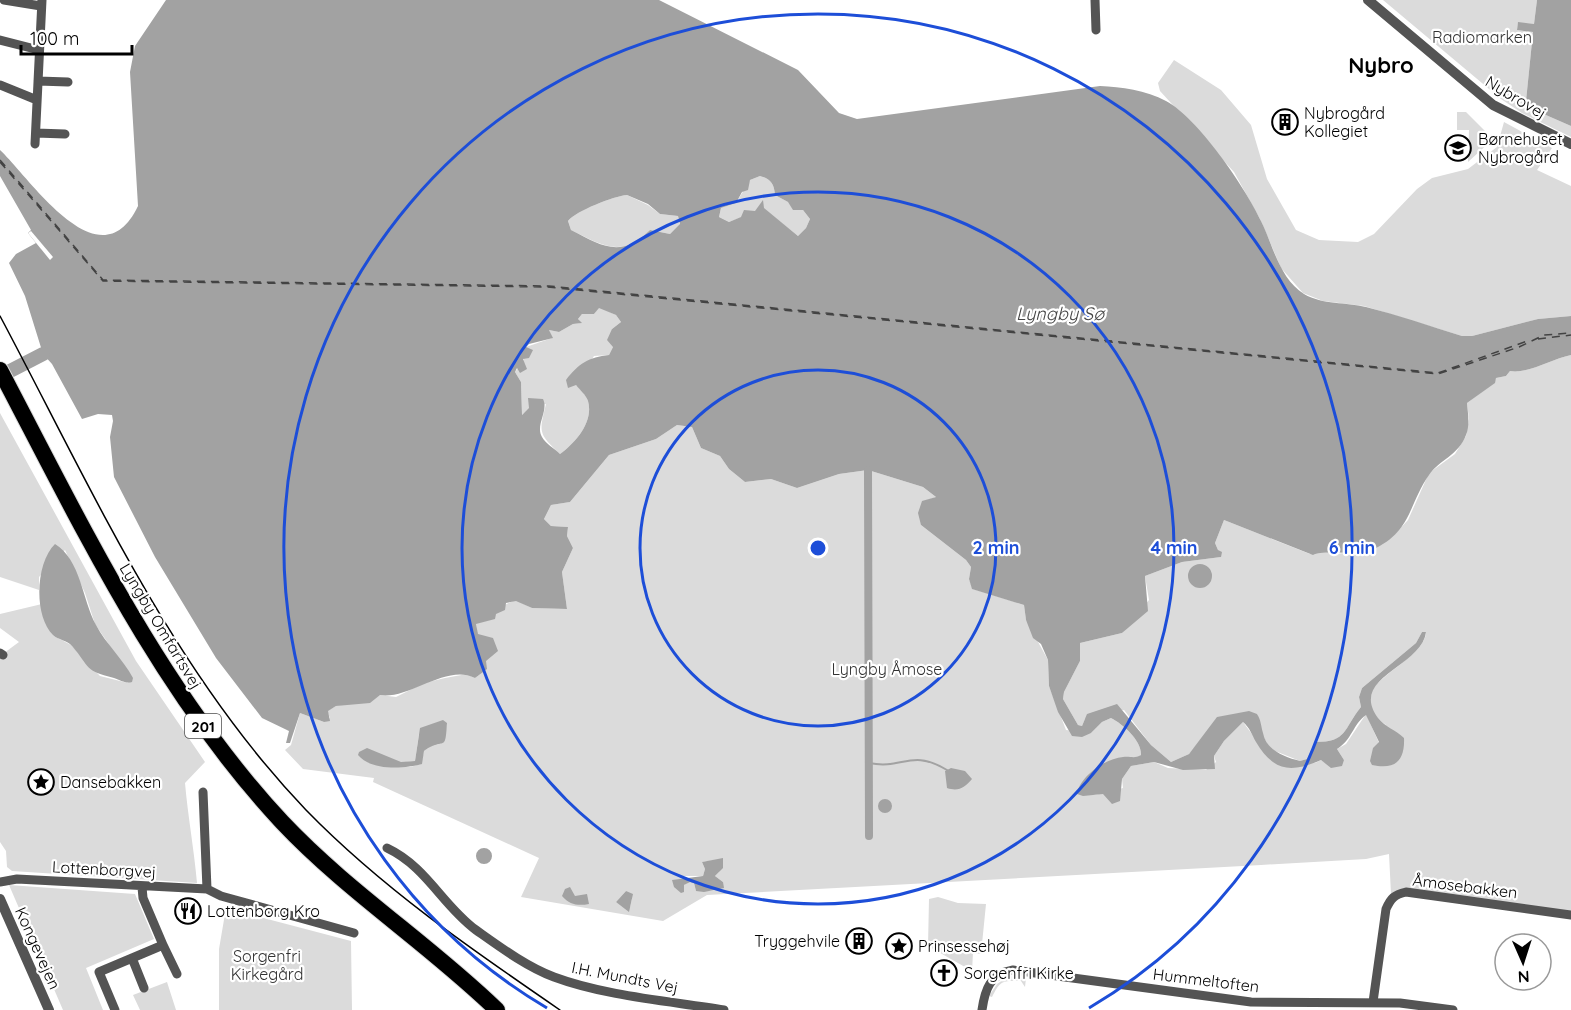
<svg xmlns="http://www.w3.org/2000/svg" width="1571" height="1010" font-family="Quicksand,sans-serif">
  <rect width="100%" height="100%" fill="#fff"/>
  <!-- green -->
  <path fill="#dbdbdb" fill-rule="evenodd" d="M 1383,0 L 1537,0 L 1534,24 L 1518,23 L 1517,30 L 1533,32 L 1526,101 L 1539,112 L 1571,126 L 1571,137 L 1522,113 L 1501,99 Z
    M 1174,60 L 1221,90 L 1251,125 L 1267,179 L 1296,230 L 1319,240 L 1358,242 L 1374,234 L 1417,189 L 1432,178 L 1468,169 L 1497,147 L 1504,122 L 1552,148 L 1537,170 L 1571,186 L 1571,316 L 1538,319 L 1472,336 L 1462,336 L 1364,306 L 1323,301 L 1303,293 L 1281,268 L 1261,221 L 1234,172 L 1160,91 L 1158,83 Z
    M 1457,112 L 1466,112 L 1489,135 L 1491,141 L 1468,162 L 1469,130 L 1457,130 Z
    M 760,176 C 771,179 774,184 775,195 L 803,210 L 810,219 L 806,228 L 798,236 L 763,208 L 763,201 L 755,212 L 729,222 L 719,217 L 721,208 L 736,203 L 750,180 Z
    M 627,195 L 648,205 L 660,214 L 678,216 L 680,225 L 670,234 L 650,230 C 621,259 602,245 571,230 L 568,221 C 576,211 614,196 627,195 Z
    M 599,307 L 616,315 L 621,322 L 612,329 L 613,347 L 609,355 L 594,356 L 576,385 C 580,389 586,395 588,401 C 594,422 575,443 560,454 C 538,433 539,433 546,404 L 530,408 L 522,415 L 521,382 L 515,372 L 523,362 L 526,347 L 552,338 L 549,330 L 559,332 L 573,324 L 581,323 L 578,319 L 582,314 L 594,314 Z
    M 1571,355 L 1571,912 L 1391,894 L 1389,854 L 1366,859 L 1261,865 L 707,895 L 663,921 L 521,897 L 539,858 L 373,782 L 374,778 L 303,769 L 285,750 L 291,745 L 300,713 L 324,722 L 330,718 L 327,711 L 336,706 L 380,695 L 396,697 L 424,683 L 445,678 L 467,674 L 475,678 L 480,674 L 476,623 C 490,617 502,604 516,600 L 532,608 L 567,609 L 562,572 L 573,548 L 567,536 L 568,527 L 551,526 L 544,519 L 551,505 L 570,502 L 609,455 L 656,439 L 677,425 L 692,427 L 701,448 L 720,456 L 729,469 L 745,482 L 771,479 L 797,488 L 839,474 L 868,470 L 923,487 L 936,497 L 922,502 L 921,525 L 966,560 L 971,567 L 969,579 L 973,589 L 1024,605 L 1026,620 L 1048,660 L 1049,686 L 1066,730 L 1091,733 L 1102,722 L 1111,718 C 1123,724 1142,741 1141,755 C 1135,759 1130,758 1122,759 C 1101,763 1087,775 1077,794 L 1095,795 L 1123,788 L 1122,779 L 1131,766 L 1154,762 L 1168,768 L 1206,770 L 1216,762 L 1214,756 L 1224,741 L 1243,722 L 1271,760 L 1315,763 L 1321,760 L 1326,763 L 1344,760 L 1337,749 L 1346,744 L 1366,714 L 1379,743 L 1372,765 L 1386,725 C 1331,687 1425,665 1426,632 L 1422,632 L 1416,643 L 1362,688 L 1359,697 L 1361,707 C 1343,729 1348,742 1315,742 L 1307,759 L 1300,761 L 1270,749 L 1263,736 L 1257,714 L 1204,736 L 1189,754 L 1171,762 L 1151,745 L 1124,710 L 1085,719 L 1082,726 L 1078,725 L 1063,699 L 1064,692 L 1080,661 L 1080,643 L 1122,633 L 1149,600 L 1145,576 L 1182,562 L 1221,557 L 1215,543 L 1224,520 L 1310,554 L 1323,551 L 1337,554 L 1375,548 L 1395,534 L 1408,520 L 1429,473 L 1455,454 L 1466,436 L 1469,419 L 1467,403 L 1494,383 L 1496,378 L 1506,376 L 1510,371 C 1529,374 1551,359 1571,355 ZM 447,723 C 446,738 435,743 424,751 L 421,764 L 410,767 L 377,765 L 415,761 L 419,734 ZM 723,859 L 719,872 L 715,876 L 723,882 L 717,890 L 696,891 L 694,883 L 690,881 L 684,885 L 683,876 L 703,876 L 705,869 L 702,862 ZM 626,891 L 632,899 L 630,907 L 616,902 Z
    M 0,413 L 136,661 L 205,762 L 185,783 C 188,817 194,849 197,883 L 12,871 L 7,867 L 6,851 L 0,842 L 0,656 L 19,642 L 0,628 L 0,614 L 42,604 L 54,636 L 71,645 L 100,676 L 128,683 L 108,643 L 95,624 L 85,593 L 65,550 L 39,577 L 39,590 L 0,577 Z
    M 9,885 L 135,894 L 154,939 L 86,968 L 103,1010 L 63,1010 Z
    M 938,897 L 958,903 L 986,904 L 981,954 L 973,953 L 972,971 L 928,946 L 929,899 Z
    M 226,908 L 351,941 L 352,1010 L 219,1010 L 219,949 Z
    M 1009,976 L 1026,978 L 1025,987 L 1021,981 C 1003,981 1001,979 992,997 L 989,996 L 997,984 Z
    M 167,982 L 176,1010 L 140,1010 L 133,995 Z"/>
  <!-- water -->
  <path fill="#a2a2a2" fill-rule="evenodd" d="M 166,0 L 659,0 L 798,70 L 839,113 L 857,119 L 1100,86 C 1121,87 1146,90 1166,101 C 1198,118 1245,187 1261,221 C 1273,245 1279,278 1304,294 C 1323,305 1346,302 1366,307 C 1398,315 1430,326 1462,336 L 1472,336 L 1538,319 L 1571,316 L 1571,355 C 1551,359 1529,374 1510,371 L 1506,376 L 1496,378 L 1495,383 L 1467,403 C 1468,414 1470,425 1466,435 C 1459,455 1439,460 1429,475 C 1409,503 1412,530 1376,548 C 1357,557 1323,549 1313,555 L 1224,520 L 1215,543 L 1218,550 L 1222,552 L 1221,557 L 1182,562 L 1145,576 L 1148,611 L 1122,633 L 1080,643 L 1080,661 L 1064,692 L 1063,699 L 1078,725 L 1082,726 L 1087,714 L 1117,704 L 1151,745 L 1171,762 L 1189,754 L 1217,717 L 1249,711 L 1257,714 C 1261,720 1261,726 1263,733 C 1266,750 1284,757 1300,761 L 1307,759 L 1315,742 C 1348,742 1343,729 1361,707 L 1359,697 L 1362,688 L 1416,643 L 1422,632 L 1426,632 C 1422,667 1348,677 1378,718 C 1385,727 1396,730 1404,738 C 1405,761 1395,770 1372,765 L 1370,761 L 1373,748 L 1379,742 L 1366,715 C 1353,724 1352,740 1337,749 L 1344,760 L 1342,766 L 1331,768 L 1321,760 C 1291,773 1274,772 1256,742 C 1252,735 1250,728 1243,722 L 1224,741 L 1214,756 L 1215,769 L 1183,770 L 1154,762 L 1131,766 L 1122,779 L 1120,801 L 1112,804 L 1103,794 L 1083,796 L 1077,794 C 1079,777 1106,758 1123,757 C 1131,756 1134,759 1141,755 C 1142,741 1123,724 1111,718 L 1102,722 L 1091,733 L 1082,737 L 1072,736 L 1058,712 L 1049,686 L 1048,660 L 1041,644 L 1033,638 L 1026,620 L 1024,605 L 972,589 L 969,579 L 971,567 L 966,560 L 921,525 L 918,513 L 922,501 L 936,497 L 923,487 L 868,470 L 839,474 L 797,488 L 771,479 L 745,482 L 729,469 L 720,456 L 701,448 L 692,427 L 677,425 L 656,439 L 609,455 L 570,502 L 551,505 L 544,519 L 551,526 L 568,527 L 567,536 L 573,548 L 562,572 L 567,609 L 532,608 L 516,601 L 506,603 L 505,610 L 496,614 L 495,619 L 476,624 L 478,634 L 493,638 L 498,651 L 486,661 L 487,669 L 475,678 C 447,663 408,700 380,695 L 370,703 L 336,706 L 328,711 L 330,721 L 324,722 L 300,713 L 290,743 L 286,743 L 289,731 L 262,718 L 216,658 L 155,557 L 114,477 L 110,437 L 113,421 L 112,415 L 98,414 L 82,419 L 52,364 L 43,354 L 25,296 L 9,263 L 16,254 L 36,243 L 28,233 L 31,230 L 0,176 L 0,150 C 30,178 100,286 138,206 L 130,72 L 135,46 ZM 760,176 C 771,179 774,184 775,195 L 788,202 L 793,210 L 803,210 L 810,219 L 806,228 L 798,236 L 764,208 L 763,200 L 755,211 L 744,210 L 741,217 L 729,222 L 719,217 L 721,208 L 736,203 L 742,192 L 748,190 L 750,180 ZM 627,195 L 648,204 L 660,214 L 678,216 L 680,224 L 670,234 L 650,230 C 621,259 602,246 571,230 L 568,221 C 576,211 614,196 627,195 ZM 599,308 L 616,315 L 621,322 L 612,329 L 607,340 L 613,347 L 609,355 C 589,357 578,364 566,380 L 568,388 L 576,385 C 580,390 586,395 588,401 C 594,422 575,443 560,454 C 555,449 545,443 542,437 C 535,425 549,411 543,399 L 528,398 L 529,408 L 522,415 L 521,382 L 515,372 L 517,368 L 520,373 L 527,369 L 523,359 L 529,358 L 533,350 L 526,347 L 529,344 L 553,338 L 549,330 L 559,332 L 573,324 L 582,323 L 578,319 L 582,314 L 594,314 Z
    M 1537,0 L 1571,0 L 1571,126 L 1539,112 L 1526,101 L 1533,32 L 1517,30 L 1518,22 L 1534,24 Z
    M 55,544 C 81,560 82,599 96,625 C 106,644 123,659 133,678 L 132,682 C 125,684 121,680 114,678 C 83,670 91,668 72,646 C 67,640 58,640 53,635 C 33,615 36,562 55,544 Z
    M1188 576a12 12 0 1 1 24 0a12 12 0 1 1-24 0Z
    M 443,720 L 447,723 C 445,754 445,736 424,751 L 422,764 C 404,769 371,771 358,755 L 359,752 L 367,748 L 401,762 L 415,761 L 420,728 Z
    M 951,768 L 965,771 L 972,779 C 965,787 959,792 947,788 L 945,771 Z
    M878 806a7 7 0 1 1 14 0a7 7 0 1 1-14 0Z
    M476 856a8 8 0 1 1 16 0a8 8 0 1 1-16 0Z
    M 723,858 L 723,868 L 715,876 L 723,882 L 724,888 L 704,892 L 696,891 L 694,883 L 690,882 L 684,885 L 684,892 L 681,893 L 674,887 L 672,880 L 703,876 L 705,869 L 702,862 Z
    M 570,887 L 575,896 L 587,894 L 589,904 C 578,906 570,905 562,896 L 565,889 Z
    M 626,891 L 633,894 L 629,912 L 616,902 Z"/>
  <!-- pier -->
  <path fill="#fff" d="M 31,231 L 53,257 L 50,260 L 28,233 Z"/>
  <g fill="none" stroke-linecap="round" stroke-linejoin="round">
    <!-- stream -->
    <path stroke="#a2a2a2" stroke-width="2" d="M 869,763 C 904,770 910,748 947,770"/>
    <!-- canal -->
    <path stroke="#a2a2a2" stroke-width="8" d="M 868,470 L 869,836"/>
    <!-- river -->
    <path stroke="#a2a2a2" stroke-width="14" d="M 10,371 L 43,354"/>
    <!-- ferry -->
    <path stroke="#434343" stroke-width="1.5" stroke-dasharray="8 6" stroke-linecap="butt" d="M 0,160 L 103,280 L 549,286 L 1438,373 L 1530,340
      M 0,162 L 103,281 L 547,287 L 1438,374 L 1519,347 L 1544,335 L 1571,333
      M 1538,339 L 1571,335"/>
    <!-- motorway casing -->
    <g stroke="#dbdbdb" stroke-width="18">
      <path id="motorway" d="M 0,370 C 83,528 160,691 282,822 C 348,892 429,944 497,1010"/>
    </g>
    <!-- minor -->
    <path stroke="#545454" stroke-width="9" d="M 4,0 L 41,6
      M 1095,0 L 1096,30
      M 0,40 L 39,50
      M 38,81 L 68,82
      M 0,85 L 37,100
      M 36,133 L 65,134
      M 35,144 L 42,0
      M 0,653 L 3,655
      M 203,792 L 207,889
      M 387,848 C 427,867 442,905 476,930 C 500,947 527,967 554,977 C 605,996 669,1001 724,1010
      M 0,882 L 17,879 L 207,889 L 221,896 L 354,933
      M 163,945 L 177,974
      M 132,958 L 144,988
      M 1373,1002 L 1386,909 C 1391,898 1394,895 1406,892 L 1571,915
      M 115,1010 L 99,972 L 163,945 L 143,898 L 142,887
      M 982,1010 C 985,989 990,974 1013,970 L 1251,1002 L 1400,1003 L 1453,1010"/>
    <!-- tertiary -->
    <path stroke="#545454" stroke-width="10" d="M 1368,0 L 1493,105 L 1571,144
      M 0,899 L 49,1010"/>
    <!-- motorway -->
    <use href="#motorway" stroke="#000" stroke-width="16"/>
    <!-- tram -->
    <path stroke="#000" stroke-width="1.5" d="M 0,316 C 91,487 171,669 306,810 C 382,888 471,949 560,1010"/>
  </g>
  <!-- distance rings -->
  <g fill="none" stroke="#1d4ed8" stroke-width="3">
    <circle cx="818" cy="548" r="178"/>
    <circle cx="818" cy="548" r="356"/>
    <path d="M547 1008A534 534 0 1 1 1089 1008"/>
  </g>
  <!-- icons -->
  <defs>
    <g id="building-ring" transform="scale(1.35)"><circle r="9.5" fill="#fff" stroke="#000" stroke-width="1.5"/><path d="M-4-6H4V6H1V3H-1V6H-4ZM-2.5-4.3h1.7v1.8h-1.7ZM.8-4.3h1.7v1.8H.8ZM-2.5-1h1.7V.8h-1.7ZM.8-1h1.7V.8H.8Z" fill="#000"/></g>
    <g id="school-ring" transform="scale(1.35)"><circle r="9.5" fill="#fff" stroke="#000" stroke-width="1.5"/><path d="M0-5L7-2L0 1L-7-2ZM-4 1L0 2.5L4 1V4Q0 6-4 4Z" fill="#000"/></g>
    <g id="sight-ring" transform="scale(1.35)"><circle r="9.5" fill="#fff" stroke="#000" stroke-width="1.5"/><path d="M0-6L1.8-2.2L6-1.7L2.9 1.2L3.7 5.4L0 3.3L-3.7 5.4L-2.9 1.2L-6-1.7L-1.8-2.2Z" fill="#000"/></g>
    <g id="restaurant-ring" transform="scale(1.35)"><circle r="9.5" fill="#fff" stroke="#000" stroke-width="1.5"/><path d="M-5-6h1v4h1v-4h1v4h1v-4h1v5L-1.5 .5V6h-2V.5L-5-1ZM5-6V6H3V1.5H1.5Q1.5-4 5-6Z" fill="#000"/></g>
    <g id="church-ring" transform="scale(1.35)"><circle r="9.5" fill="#fff" stroke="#000" stroke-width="1.5"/><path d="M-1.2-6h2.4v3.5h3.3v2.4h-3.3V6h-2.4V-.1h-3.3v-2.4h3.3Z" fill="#000"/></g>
  </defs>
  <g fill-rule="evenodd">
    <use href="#building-ring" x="1285" y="122"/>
    <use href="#school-ring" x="1458" y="148"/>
    <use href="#sight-ring" x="41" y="782"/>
    <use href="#restaurant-ring" x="188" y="911"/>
    <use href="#building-ring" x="859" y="941"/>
    <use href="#sight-ring" x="899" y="946"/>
    <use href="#church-ring" x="944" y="973"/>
  </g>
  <g text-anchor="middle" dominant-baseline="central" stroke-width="4.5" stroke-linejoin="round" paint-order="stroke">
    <!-- shield labels -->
    <rect fill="#fff" stroke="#4c4c4c" stroke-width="1.5" x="185" y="714" width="36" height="24" rx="4.5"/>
    <g font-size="15" font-weight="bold" fill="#000">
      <text x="203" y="726">201</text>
    </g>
    <!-- park labels -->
    <g font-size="16" fill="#323232" stroke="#fff">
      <text x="1482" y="37">Radiomarken</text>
      <text x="887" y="669">Lyngby Åmose</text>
      <text x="267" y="956">Sorgenfri<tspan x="267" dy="18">Kirkegård</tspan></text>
    </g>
    <!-- street labels -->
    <g font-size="16" fill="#000" stroke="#fff">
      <text transform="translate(1516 97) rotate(31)">Nybrovej</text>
      <text transform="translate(161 626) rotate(59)">Lyngby Omfartsvej</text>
      <text transform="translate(104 869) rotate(3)">Lottenborgvej</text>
      <text transform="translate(1465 886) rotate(7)">Åmosebakken</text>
      <text transform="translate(38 948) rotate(66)">Kongevejen</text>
      <text transform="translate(625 977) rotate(11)">I.H. Mundts Vej</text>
      <text transform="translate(1206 980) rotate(7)">Hummeltoften</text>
    </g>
    <!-- poi labels -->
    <g font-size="16" fill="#000" stroke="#fff" text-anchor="start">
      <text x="1304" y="113">Nybrogård<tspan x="1304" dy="18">Kollegiet</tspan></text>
      <text x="1478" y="139">Børnehuset<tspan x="1478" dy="18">Nybrogård</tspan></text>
      <text x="60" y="782">Dansebakken</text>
      <text x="207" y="911">Lottenborg Kro</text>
      <text x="840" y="941" text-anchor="end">Tryggehvile</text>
      <text x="918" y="946">Prinsessehøj</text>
      <text x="964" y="973">Sorgenfri Kirke</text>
    </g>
    <!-- water labels -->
    <g font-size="18" font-style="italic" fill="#434343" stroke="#fff">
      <text x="1060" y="313">Lyngby Sø</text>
    </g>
    <!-- district labels -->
    <g font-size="22" font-weight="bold" fill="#000" stroke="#fff">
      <text x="1381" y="65">Nybro</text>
    </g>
  </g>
  <circle cx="818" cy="548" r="9" fill="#1d4ed8" stroke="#fff" stroke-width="3"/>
  <g font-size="18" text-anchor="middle" font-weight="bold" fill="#1d4ed8" stroke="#fff" stroke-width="4.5" stroke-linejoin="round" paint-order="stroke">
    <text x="996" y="554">2 min</text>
    <text x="1174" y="554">4 min</text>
    <text x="1352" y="554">6 min</text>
  </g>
  <!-- north arrow -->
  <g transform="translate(1523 962) rotate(177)"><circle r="28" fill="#ffffff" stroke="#999999" stroke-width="1.5"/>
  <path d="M0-4.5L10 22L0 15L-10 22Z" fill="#000000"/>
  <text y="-9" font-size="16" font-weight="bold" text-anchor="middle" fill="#000000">N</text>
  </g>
  <!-- scale -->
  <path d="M21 45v9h111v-9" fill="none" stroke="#000000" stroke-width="3"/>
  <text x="30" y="45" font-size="18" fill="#000000" stroke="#ffffff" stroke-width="4.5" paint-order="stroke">100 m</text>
</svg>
